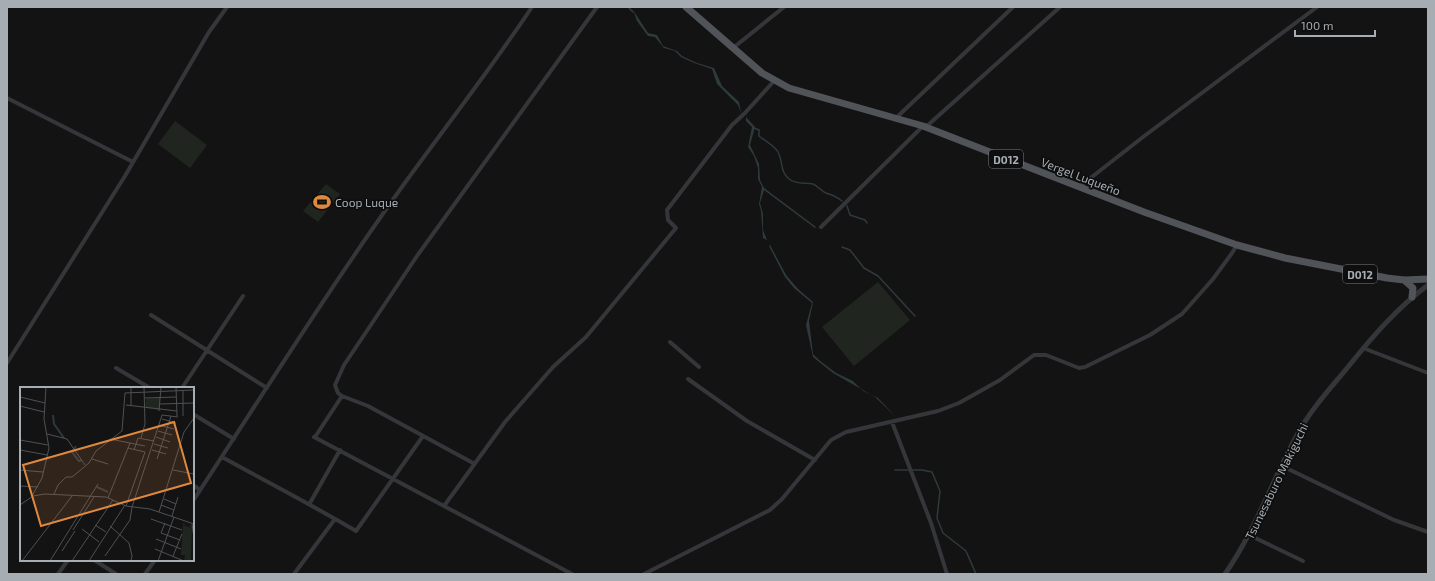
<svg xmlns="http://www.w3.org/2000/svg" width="1435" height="581" font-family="'Exo 2',sans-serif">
  <rect width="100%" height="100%" fill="#131314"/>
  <!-- green -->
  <path fill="#20261f" d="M 175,121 L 207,145 L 190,168 L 158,144 Z
    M 326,184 L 340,194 L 318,222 L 303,211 Z
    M 878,282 L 910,320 L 854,366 L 822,327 Z"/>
  <!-- water -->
  <path fill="#2f3a3d" d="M 633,10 L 648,33 L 657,35 L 663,46 L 677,51 L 682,56 L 697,63 L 714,68 L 722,86 L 739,102 L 741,113 L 738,105 L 717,84 L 712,69 L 694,63 L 681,57 L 675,51 L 664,48 L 655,37 L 648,36 L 637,21 Z
    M 746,117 L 755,127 L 750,145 L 759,164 L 760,180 L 764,188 L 816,227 L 815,228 L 764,190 L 760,203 L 763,214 L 763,230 L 767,240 L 763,238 L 761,211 L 759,204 L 762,187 L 758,179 L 758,168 L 754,156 L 748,147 L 752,127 L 746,121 Z
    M 770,245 L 786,275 L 798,289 L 813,302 L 809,321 L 813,354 L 819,360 L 836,373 L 853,381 L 863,391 L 878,398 L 896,417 L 875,397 L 833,373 L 813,357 L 806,325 L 812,303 L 794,288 L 785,277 L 769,246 Z"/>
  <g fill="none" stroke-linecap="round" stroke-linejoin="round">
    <!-- stream -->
    <path stroke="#2f3a3d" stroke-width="1.5" d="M 628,7 L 633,12
      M 754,128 L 759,130 L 759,136 C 765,141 774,145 778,152 C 783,161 780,172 789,179 C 797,185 805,182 813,184 C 818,186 821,191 826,193 C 832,195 836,196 842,201
      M 847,206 L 850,215 L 865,220 L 867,223
      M 842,247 L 850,250 L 864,268 L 878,276 L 915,316
      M 895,470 L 922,470 L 932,472 L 940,491 L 937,518 L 943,533 L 966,551 L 976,574"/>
    <!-- minor -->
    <path stroke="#343639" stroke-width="4" d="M 733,48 L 784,7
      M 7,98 L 133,162
      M 896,118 L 1013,7
      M 1079,187 L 1143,137 L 1317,7
      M 821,227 L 923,126 L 928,125 L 1060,7
      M 151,315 L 267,388
      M 670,342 L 699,367
      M 1363,348 L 1428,373
      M 7,363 L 125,176 L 209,32 L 227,7
      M 116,368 L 150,388
      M 688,379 L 747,421 L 815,460
      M 182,388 L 243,296
      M 193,414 L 234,439
      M 892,422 L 931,523 L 947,574
      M 314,437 L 572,574
      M 315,437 L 342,396
      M 222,457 C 267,482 312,505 356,531 L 423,436
      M 473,463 L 368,406 L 342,396 L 338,393 L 335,385 L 344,365 L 417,256 L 597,7
      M 1282,466 L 1394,520 L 1428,532
      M 193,485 L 200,490
      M 193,501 C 261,397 327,292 399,191 C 443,130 490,70 532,7
      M 310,503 L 340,450
      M 444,506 L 505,422 L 553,367 L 586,337 L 676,228 L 668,220 L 667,210 L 732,125 L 745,113 L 774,81
      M 1249,535 L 1303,561
      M 94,560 L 116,574
      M 58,574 L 68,560
      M 145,574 L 155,560
      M 294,574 L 335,519
      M 644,574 L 770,510 L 782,499 L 831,440 L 846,432 L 938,411 L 959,403 L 1000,380 L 1034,355 L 1046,355 L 1079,368 L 1085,367 L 1150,335 L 1182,314 L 1213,279 L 1232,253 L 1237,245"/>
    <!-- tertiary -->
    <path stroke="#343639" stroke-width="5" d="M 1225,574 C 1255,531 1272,481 1297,435 C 1311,409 1330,389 1348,367 C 1372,337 1397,308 1428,285"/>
    <!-- primary -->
    <path stroke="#505357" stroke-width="7" d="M 686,7 L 762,73 L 789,88 L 923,126 L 1144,212 L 1237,245 L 1285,258 L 1387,278 L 1404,280 L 1428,279
      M 1404,280 L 1413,288 L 1412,297"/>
  </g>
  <!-- icons -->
  <defs>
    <g id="stadium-bare" transform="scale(1.38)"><path d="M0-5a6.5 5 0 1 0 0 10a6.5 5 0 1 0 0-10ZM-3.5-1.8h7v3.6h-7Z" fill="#df8940" stroke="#0e0e0f" stroke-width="2.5" paint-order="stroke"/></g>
  </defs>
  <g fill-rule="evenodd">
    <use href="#stadium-bare" x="322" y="202"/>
  </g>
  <g text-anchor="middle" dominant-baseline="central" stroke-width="3.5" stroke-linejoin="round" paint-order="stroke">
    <!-- shield labels -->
    <g fill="#0e0e0f" stroke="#787d82" stroke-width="1">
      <rect x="989" y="150" width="34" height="18" rx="3"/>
      <rect x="1343" y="265" width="34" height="18" rx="3"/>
    </g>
    <g font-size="11" font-weight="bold" fill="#a6adb3">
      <text x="1006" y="159">D012</text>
      <text x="1360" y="274">D012</text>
    </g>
    <!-- street labels -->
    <g font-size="12" fill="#a6adb3" stroke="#0e0e0f">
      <text transform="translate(1081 176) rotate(21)">Vergel Luqueño</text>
      <text transform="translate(1276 481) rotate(-64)">Tsunesaburo Makiguchi</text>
    </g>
    <!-- poi labels -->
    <g font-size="12" fill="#a6adb3" stroke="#0e0e0f" text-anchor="start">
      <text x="335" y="202">Coop Luque</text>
    </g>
  </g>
  <!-- overview -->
  <g transform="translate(20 387)">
    <rect width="174" height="174" fill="#131314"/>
    <path d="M 140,11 L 139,23 L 125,21 L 126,12 ZM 163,136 L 167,137 L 163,138 L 171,141 L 168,138 L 172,139 L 171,174 L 164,174 L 165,168 L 161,168 Z" fill="#20261f"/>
    <path fill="none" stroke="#2f3a3d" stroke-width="2" d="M 33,28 L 34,37 L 44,51M 56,59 L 52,65 L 59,74 L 62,73M 77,100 L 88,105"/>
    <path fill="none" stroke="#4e5154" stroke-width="1" d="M 111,0 L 111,19M 156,0 L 157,29M 163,3 L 163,29M 0,10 L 25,16M 125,11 L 156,10M 140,17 L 174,16M 106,18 L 157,24M 0,19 L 24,25M 139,24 L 141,0M 142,32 L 156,36M 139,38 L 154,42M 138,44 L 152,48M 27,47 L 47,52 L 65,78M 136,50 L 150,55M 121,51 L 125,37 L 124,0M 90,52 L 125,59M 0,53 L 28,58M 134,57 L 148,61M 0,63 L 27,68M 114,63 L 118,51 L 134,54M 132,63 L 146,67M 72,72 L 88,77M 137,72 L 151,29M 0,83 L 23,85M 153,83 L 174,87M 0,99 L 18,100M 34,107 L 38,98 L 46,90 L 52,90 L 69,76 L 76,64 L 102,44 L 105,6 L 174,3M 12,109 L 22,91 L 29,61 L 24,32 L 26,0M 88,111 L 110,56M 144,112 L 156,117M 0,118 L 13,109 L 25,107 L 86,110 L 106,119 L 130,122 L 174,137M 141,118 L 154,123M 106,119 L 125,65 L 108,61M 112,120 L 142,28 L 158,30M 139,125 L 164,45 L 174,31M 152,129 L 158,110M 131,132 L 162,143M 145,136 L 141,146 L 160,153M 172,137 L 174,151M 75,138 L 86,145M 90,139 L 109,156 L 112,169 L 111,174M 62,142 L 79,155M 53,143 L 74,110M 136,152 L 161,162M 135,162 L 164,174M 42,164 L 55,144M 85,169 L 110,133 L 112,120M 153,169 L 162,147M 2,174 L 52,109M 30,174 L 78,97M 52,174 L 93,113M 69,174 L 105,118M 138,174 L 154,130"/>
    <path fill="#df8940" fill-opacity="0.15" stroke="#df8940" stroke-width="2" d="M 154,35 L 171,96 L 21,139 L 3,78 Z"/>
    <rect width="174" height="174" fill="none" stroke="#a6adb3" stroke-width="2"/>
  </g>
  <!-- border -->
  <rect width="1435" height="581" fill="none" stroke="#a6adb3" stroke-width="16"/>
  <!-- scale -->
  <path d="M1295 30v6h80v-6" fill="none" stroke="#a6adb3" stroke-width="2"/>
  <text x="1301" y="30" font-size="12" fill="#a6adb3" stroke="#0e0e0f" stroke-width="3" paint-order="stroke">100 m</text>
</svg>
